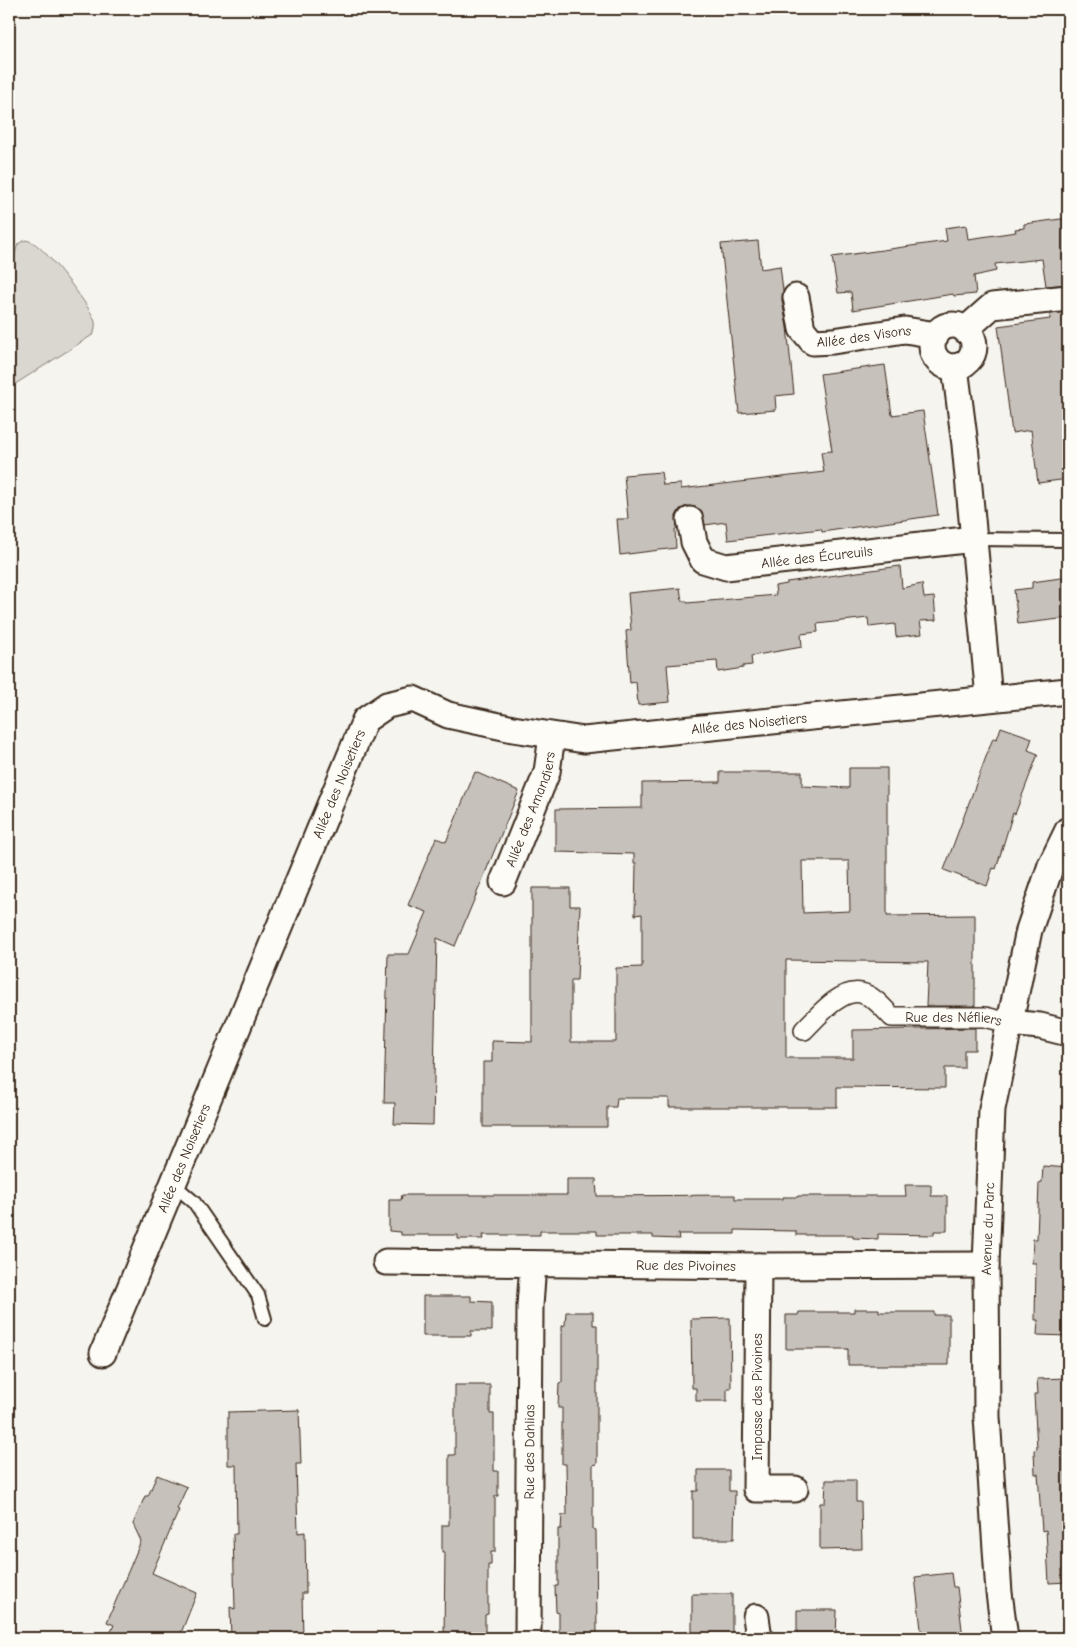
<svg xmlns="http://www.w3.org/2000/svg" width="1077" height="1647" font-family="'Comic Neue',sans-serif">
  <rect width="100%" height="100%" fill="#f5f4ee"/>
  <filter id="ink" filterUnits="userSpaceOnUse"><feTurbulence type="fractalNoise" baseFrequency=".02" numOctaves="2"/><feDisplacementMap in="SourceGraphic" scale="10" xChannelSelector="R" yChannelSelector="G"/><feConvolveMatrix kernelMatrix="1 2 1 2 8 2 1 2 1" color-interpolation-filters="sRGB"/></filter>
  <g filter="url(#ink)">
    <!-- green -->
    <path fill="#dad6d0" stroke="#8a8077" d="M 25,240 C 31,241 34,243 39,247 C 51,257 92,308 95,322 C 96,326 94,330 94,334 L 9,388 L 9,272 L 18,244 Z"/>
    <!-- building -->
    <path fill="#c7c1bb" stroke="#3b2a1e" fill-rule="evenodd" d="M 1068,218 L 1068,256 L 1064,256 L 1068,284 L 1046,286 L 1042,259 L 995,264 L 996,271 L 974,276 L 976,294 L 954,296 L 953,294 L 853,310 L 851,292 L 838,293 L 832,257 L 947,241 L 945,228 L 966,225 L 968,239 L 1016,232 L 1015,229 L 1024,228 L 1024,224 Z
      M 758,241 L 761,269 L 780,266 L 783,290 L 782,300 L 787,327 L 794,394 L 775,396 L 776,410 L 739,413 L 721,244 Z
      M 1068,312 L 1068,479 L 1038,483 L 1031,430 L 1012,433 L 998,326 L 1050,319 L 1050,314 Z
      M 885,365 L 892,415 L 923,411 L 938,515 L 822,532 L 821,529 L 728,540 L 726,522 L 705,525 L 701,510 L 695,507 L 688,506 L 680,509 L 676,516 L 677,529 L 675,529 L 676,548 L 620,555 L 617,519 L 628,519 L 624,475 L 661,472 L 663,485 L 681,484 L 681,489 L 824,472 L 821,452 L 832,451 L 820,374 Z
      M 900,566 L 902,588 L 922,584 L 924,598 L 934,597 L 936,620 L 920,621 L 922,634 L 896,637 L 895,624 L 869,627 L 868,618 L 817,624 L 818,632 L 801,634 L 802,647 L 751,656 L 752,665 L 743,666 L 743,668 L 718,672 L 717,661 L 667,665 L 670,702 L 638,705 L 636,682 L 630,683 L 626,631 L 631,630 L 628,593 L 680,588 L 682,601 L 687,601 L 687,603 L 776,595 L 775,586 L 787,584 L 787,582 Z
      M 1068,577 L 1068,618 L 1018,624 L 1014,590 L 1032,588 L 1032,582 Z
      M 1001,727 L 1032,738 L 1028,750 L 1038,754 L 1015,814 L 1013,813 L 996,869 L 993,868 L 987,886 L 944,870 L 993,738 L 997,739 Z
      M 849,768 L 887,768 L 887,916 L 975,915 L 975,1006 L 926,1006 L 928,962 L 786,960 L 786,1058 L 853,1058 L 853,1030 L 975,1028 L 975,1050 L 964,1050 L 964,1068 L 945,1068 L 945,1088 L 837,1087 L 837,1107 L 669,1107 L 669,1098 L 617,1098 L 616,1107 L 607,1107 L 607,1127 L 483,1127 L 483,1062 L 492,1062 L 492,1041 L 532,1042 L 532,888 L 570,888 L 570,906 L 580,906 L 577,980 L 571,980 L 571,1042 L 616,1042 L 616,968 L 642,967 L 642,914 L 635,915 L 636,863 L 634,863 L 634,854 L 556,852 L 556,809 L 642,808 L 642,783 L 720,782 L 720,772 L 802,772 L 802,786 L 849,788 ZM 802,861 L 849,861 L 850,911 L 803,913 Z
      M 475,772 L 519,791 L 455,946 L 437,938 L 433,1125 L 394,1124 L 395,1103 L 384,1103 L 388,954 L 409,954 L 427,912 L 408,905 L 436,838 L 446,842 Z
      M 1043,1166 L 1068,1168 L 1068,1336 L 1037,1335 L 1038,1320 L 1035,1320 L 1036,1263 L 1032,1263 L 1033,1239 L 1037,1239 L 1039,1183 L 1042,1182 Z
      M 567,1179 L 596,1179 L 597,1196 L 735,1195 L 735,1199 L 783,1199 L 783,1197 L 798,1197 L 798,1196 L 906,1196 L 905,1185 L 931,1185 L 931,1196 L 947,1196 L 947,1231 L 934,1231 L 934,1235 L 878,1234 L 878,1239 L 853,1238 L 853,1235 L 796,1235 L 796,1231 L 735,1230 L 735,1234 L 678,1234 L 679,1239 L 653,1238 L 653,1235 L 597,1235 L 597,1231 L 540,1231 L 540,1235 L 483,1235 L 484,1239 L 458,1239 L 458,1235 L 401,1235 L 401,1232 L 389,1231 L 389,1200 L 401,1200 L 402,1195 L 567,1195 Z
      M 423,1296 L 471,1296 L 471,1301 L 492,1302 L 492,1331 L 471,1331 L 471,1336 L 423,1336 Z
      M 854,1309 L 879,1309 L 879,1312 L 934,1312 L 934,1315 L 949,1315 L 949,1365 L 848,1365 L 848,1349 L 786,1349 L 786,1315 L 798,1315 L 799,1312 L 854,1312 Z
      M 566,1312 L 593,1312 L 593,1325 L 597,1325 L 597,1464 L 593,1465 L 593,1529 L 596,1530 L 597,1638 L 559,1638 L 559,1613 L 556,1612 L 555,1586 L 558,1586 L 558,1529 L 561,1529 L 562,1515 L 567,1515 L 566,1464 L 562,1464 L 562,1408 L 558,1408 L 559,1383 L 562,1382 L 562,1326 L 565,1325 Z
      M 730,1318 L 731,1388 L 727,1388 L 727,1401 L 696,1401 L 696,1388 L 692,1388 L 691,1319 Z
      M 1067,1378 L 1068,1582 L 1049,1583 L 1046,1530 L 1042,1531 L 1038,1474 L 1035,1474 L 1034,1450 L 1037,1449 L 1034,1394 L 1038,1394 L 1037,1379 Z
      M 455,1385 L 490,1385 L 490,1414 L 494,1414 L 494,1471 L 498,1471 L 498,1496 L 495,1496 L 495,1552 L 491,1552 L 491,1565 L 488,1565 L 488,1614 L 485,1615 L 485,1638 L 444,1638 L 445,1552 L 442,1552 L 442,1525 L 449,1525 L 449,1455 L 455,1455 Z
      M 299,1410 L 301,1464 L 296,1464 L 298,1533 L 305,1532 L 306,1593 L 302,1593 L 303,1638 L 231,1638 L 230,1607 L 235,1609 L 233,1534 L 237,1534 L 236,1465 L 228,1465 L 228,1412 Z
      M 698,1470 L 729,1470 L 729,1491 L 735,1491 L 734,1539 L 693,1539 L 693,1491 L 698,1491 Z
      M 157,1475 L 187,1487 L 177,1509 L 179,1510 L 152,1573 L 197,1593 L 179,1638 L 108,1638 L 114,1625 L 107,1622 L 141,1541 L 133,1524 L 145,1496 L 148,1496 Z
      M 826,1480 L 856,1480 L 856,1502 L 861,1502 L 862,1549 L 820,1550 L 820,1503 L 825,1503 Z
      M 951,1573 L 953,1587 L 957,1587 L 963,1638 L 922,1638 L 915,1577 Z
      M 692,1594 L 732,1594 L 732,1638 L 692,1638 Z
      M 797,1610 L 837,1610 L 836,1638 L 797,1638 Z"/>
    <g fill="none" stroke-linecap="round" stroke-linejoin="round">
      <!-- service casing -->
      <g stroke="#3b2a1e" stroke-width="16">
        <path id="service" d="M 974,539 L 1068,540
          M 173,1184 L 194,1202 L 258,1295 L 265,1319"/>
      </g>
      <!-- pedestrian casing -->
      <g stroke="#3b2a1e" stroke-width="22">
        <g id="pedestrian">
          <path id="s1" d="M 804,1030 C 817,1017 841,988 861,993 C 874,996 883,1008 892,1017 L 985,1017 L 1009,1023"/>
        </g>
      </g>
      <!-- minor casing -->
      <g stroke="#3b2a1e" stroke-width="29">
        <g id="minor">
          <path id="s2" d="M 796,297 L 802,329 L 813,342 L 833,341 L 905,330 L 936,335"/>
          <circle cx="953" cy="346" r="21"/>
          <path d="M 965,330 L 992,306 L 1068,298"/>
          <path d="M 955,367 L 965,445 L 989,698"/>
          <path id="s3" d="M 690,520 L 694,542 L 703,560 L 726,567 L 974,539"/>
          <path id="s4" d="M 503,882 L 547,772 L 552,736"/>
          <path d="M 1009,1023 L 1040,1026 L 1068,1033"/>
          <path id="s5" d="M 386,1262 L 758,1266 L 986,1265"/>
          <path d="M 758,1266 L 756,1489 L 795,1489"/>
          <path id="s6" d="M 103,1353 L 365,720 L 387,705 L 413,699 L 448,715 L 513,729 L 584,740 L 1068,691"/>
          <path d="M 756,1617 L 759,1638"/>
          <path id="s7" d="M 528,1638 L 530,1306 L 533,1264"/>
          <path id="s8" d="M 1005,1638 L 999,1593 L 987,1417 L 986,1265 L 992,1109 L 1029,930 L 1051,865 L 1068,830"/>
        </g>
      </g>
      <!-- service -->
      <use href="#service" stroke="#fdfcf7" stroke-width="12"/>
      <!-- pedestrian -->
      <use href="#pedestrian" stroke="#fdfcf7" stroke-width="19"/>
      <!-- minor -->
      <use href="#minor" stroke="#fdfcf7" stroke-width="25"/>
    </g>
  </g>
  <g text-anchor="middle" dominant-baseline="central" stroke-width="4" stroke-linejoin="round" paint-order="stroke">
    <!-- street labels -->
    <g font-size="14" fill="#3b2a1e" stroke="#fdfcf7">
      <text stroke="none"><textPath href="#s2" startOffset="101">Allée des Visons</textPath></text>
      <text stroke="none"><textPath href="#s3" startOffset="158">Allée des Écureuils</textPath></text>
      <text stroke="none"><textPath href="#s6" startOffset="1081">Allée des Noisetiers</textPath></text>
      <text stroke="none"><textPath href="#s6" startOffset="616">Allée des Noisetiers</textPath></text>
      <text stroke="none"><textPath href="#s4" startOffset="78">Allée des Amandiers</textPath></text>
      <text stroke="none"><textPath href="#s1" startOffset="172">Rue des Néfliers</textPath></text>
      <text stroke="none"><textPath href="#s6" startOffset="211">Allée des Noisetiers</textPath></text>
      <text stroke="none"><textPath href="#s8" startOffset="410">Avenue du Parc</textPath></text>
      <text stroke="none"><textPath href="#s5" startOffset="300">Rue des Pivoines</textPath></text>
      <text transform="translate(757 1397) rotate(-90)">Impasse des Pivoines</text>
      <text stroke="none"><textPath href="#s7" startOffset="186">Rue des Dahlias</textPath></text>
    </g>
  </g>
  <!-- margin -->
  <rect width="1077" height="1647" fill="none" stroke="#fdfcf7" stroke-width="30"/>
  <rect x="15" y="15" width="1047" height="1617" fill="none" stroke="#3b2a1e" stroke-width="2" filter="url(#ink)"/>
</svg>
